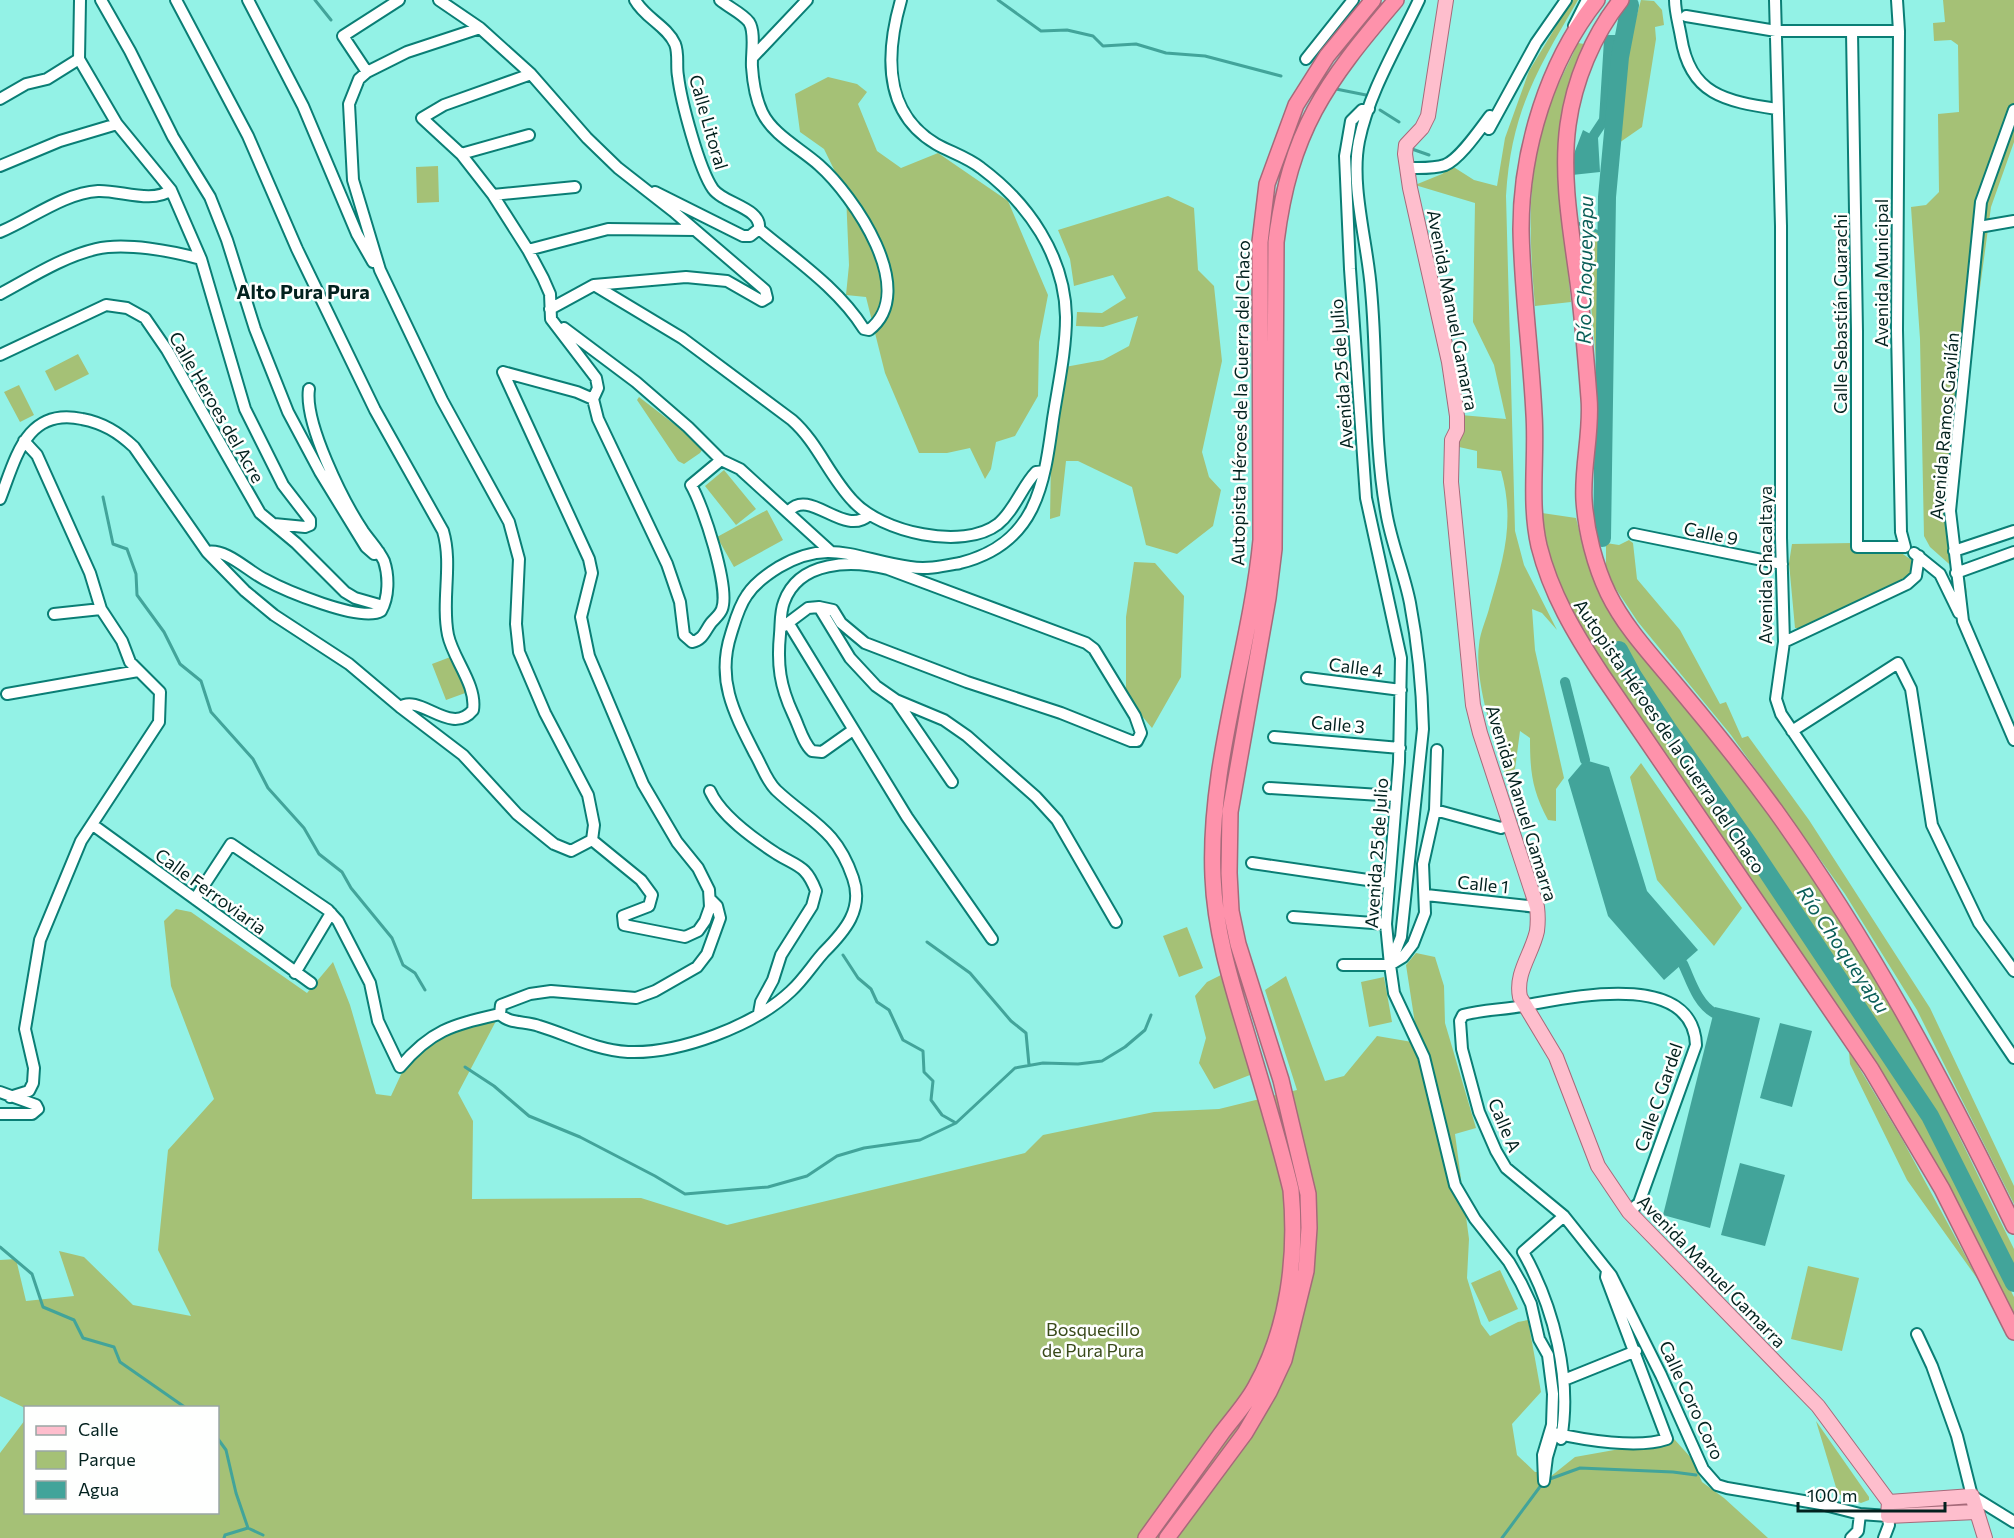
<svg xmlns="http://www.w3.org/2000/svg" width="2014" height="1538" font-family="Commissioner,sans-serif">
  <rect width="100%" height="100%" fill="#93f2e6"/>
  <!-- green -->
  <path fill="#a5c176" d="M 1572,0 L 1578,0 C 1537,70 1511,112 1506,196 L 1515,531 L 1524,565 L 1557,630 L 1542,613 L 1532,609 L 1535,650 L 1564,778 L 1556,789 L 1556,821 L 1548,820 C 1532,790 1530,772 1530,738 L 1520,731 L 1515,769 L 1505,774 C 1494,740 1474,680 1479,645 C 1480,632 1487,618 1490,605 C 1504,558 1515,520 1501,471 L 1477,468 L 1477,451 L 1459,447 L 1461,415 L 1506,419 L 1494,365 L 1473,322 L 1475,203 L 1415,185 L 1442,174 L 1452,166 L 1474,180 L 1497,186 L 1505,138 L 1529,71 Z
    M 1641,0 L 1654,1 L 1662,10 L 1664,25 L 1655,27 L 1656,39 L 1642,127 L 1616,145 L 1628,47 Z
    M 1943,0 L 2014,0 L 2014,142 L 1991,207 L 1973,339 L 1955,508 L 1967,594 L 1957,571 L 1930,547 L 1924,536 L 1920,339 L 1911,207 L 1926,205 L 1939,192 L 1938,114 L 1959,112 L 1958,45 L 1951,40 L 1934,41 L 1933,23 L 1945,22 Z
    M 1578,43 L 1584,44 L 1562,112 L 1558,164 L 1571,302 L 1535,306 C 1529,236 1525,164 1553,97 C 1560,79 1570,61 1578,43 Z
    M 828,77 L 857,84 L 867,92 L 858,104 L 877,151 L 901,168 L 938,153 L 1008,201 L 1048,295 L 1039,342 L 1038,396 L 1015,436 L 996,442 L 991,469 L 985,479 L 970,448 L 947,453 L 919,453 L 885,373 L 866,297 L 846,295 L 849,265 L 846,194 L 824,149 L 800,132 L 795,94 Z
    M 438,166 L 439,202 L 417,203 L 416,167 Z
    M 1168,196 L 1194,208 L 1198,270 L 1214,286 L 1222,361 L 1202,452 L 1209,477 L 1221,490 L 1213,526 L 1177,554 L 1146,545 L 1132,487 L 1078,461 L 1066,461 L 1060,516 L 1050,519 L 1051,457 L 1065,367 L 1103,360 L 1129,346 L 1138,316 L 1103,327 L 1076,326 L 1077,312 L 1102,313 L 1126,298 L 1113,275 L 1074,286 L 1070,259 L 1058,230 Z
    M 1584,228 L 1611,239 L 1603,503 L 1598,381 Z
    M 78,354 L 89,374 L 55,391 L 45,371 Z
    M 19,385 L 34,415 L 20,422 L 4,392 Z
    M 639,397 L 704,447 L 700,453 L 684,464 L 678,461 L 637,400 Z
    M 724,470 L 756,509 L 736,525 L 705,486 Z
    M 767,510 L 783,540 L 734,567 L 717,537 Z
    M 1542,513 L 1576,518 L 1585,554 L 1599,591 C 1686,706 1779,820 1855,943 C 1916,1041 1963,1146 2014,1249 L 2014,1266 L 1935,1112 L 1655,698 L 1621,644 L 1612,649 L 1625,675 L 1923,1118 L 2014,1297 L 2014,1314 L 1909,1117 L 1862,1041 L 1600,657 C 1569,606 1549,573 1542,513 Z
    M 1629,540 L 1633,543 L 1637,579 L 1680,630 L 1720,704 L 1726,702 L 1742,738 L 1748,736 L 1809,820 L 1930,1008 L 2014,1186 L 2014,1204 L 1917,1010 L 1845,894 L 1731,735 L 1638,622 L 1614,586 L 1606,568 L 1606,543 L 1619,545 Z
    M 1853,543 L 1900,552 L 1913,561 L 1912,573 L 1906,579 L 1802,628 L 1795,628 L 1789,563 L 1792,544 Z
    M 1134,562 L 1155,563 L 1184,596 L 1181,677 L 1152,728 L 1126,697 L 1126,617 Z
    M 453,656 L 468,692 L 446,700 L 432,664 Z
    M 1641,763 L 1742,908 L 1714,946 L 1657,880 L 1630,777 Z
    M 176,909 L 191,912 L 307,993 L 333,962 L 350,1005 L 376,1094 L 391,1096 L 411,1053 L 471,1021 L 496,1021 L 458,1093 L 473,1121 L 472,1199 L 641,1198 L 727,1225 L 1025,1153 L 1043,1135 L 1154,1112 L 1219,1109 L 1297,1090 L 1265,990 L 1286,976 L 1325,1081 L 1344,1076 L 1377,1036 L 1418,1043 L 1406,965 L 1416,953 L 1435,957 L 1444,986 L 1445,1023 L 1476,1128 L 1455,1134 L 1469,1239 L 1467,1278 L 1481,1324 L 1490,1336 L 1518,1322 L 1528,1320 L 1541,1392 L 1512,1424 L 1517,1455 L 1535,1472 L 1542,1472 L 1545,1481 L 1575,1457 L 1631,1447 L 1666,1430 L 1693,1460 L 1702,1482 L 1724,1498 L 1768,1538 L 0,1538 L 0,1453 L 25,1420 L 26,1512 L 218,1512 L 218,1408 L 25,1408 L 0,1396 L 0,1260 L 16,1259 L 26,1301 L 74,1296 L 59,1251 L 84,1257 L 133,1305 L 191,1316 L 158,1250 L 168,1150 L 214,1099 L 171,986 L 164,921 Z
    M 1187,927 L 1203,968 L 1179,977 L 1163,936 Z
    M 1221,975 L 1235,1017 L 1250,1075 L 1214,1089 L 1199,1063 L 1206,1038 L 1195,996 L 1207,982 Z
    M 1384,977 L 1392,1022 L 1369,1027 L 1361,982 Z
    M 1849,1051 L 1902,1139 L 1979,1281 L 1907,1180 L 1850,1064 Z
    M 1808,1266 L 1859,1278 L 1842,1351 L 1791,1339 Z
    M 1500,1270 L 1518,1309 L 1489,1322 L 1471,1283 Z
    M 1816,1421 L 1869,1497 L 1869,1500 L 1861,1503 L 1838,1494 Z"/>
  <!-- water -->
  <path fill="#42a49a" d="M 1583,130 L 1598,138 L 1600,172 L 1572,175 L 1572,159 Z
    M 1585,760 L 1609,767 L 1647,891 L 1698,950 L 1664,980 L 1608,916 L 1568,780 Z
    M 1715,1007 L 1760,1018 L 1710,1228 L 1663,1215 Z
    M 1780,1023 L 1812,1031 L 1792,1107 L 1760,1098 Z
    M 1740,1163 L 1785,1175 L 1765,1246 L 1721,1235 Z"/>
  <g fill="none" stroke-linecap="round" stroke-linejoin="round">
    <!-- stream -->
    <path stroke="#42a49a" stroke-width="3" d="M 315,0 L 331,20
      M 998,0 L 1041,31 L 1067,30 L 1093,36 L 1103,46 L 1136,44 L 1166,53 L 1205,56 L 1281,76
      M 1336,89 L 1366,95
      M 1380,110 L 1399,122
      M 1411,146 L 1412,149 L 1429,155
      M 1575,222 L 1608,236
      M 103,497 L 113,544 L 127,549 L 136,574 L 137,595 L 164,632 L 180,664 L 201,681 L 211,712 L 253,759 L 268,788 L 304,828 L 319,854 L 342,872 L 351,888 L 392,938 L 403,965 L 415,973 L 425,990
      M 927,942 L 970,973 L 1011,1021 L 1026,1033 L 1029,1065
      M 843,955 L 858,978 L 871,989 L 877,1002 L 889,1010 L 903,1040 L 923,1051 L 924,1072 L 933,1081 L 931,1100 L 942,1115 L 956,1123
      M 465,1067 L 494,1086 L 529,1116 L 580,1137 L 655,1176 L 685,1194 L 768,1187 L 807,1176 L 837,1156 L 864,1148 L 920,1140 L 956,1123 L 1015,1068 L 1043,1063 L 1078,1064 L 1102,1061 L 1125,1047 L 1145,1030 L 1151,1015
      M 0,1247 L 32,1274 L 43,1307 L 74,1320 L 83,1338 L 114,1347 L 120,1362 L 186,1408
      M 218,1439 L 226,1450 L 236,1493 L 248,1528 L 263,1535
      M 1547,1480 L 1580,1468 L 1673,1472 L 1696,1475
      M 224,1538 L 225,1535 L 248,1528
      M 1502,1538 L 1542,1484"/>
    <!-- canal -->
    <path stroke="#42a49a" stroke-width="10" d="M 1594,135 L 1604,120 L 1609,40 L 1622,40
      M 1565,682 L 1585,760
      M 1683,964 C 1691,981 1697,1003 1714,1013"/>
    <!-- river -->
    <path stroke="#42a49a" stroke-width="18" d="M 1602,538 L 1607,197 L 1620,57 L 1630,5
      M 1619,650 L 1633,676 L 1667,728 L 1750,846 L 1930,1116 L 2014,1283"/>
    <!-- minor casing -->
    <g stroke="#0a7e75" stroke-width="14">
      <path id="minor" d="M 101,0 L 130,51 L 173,137 L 210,197 L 227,240 L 255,329 L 288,412 L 320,472 L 366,547 L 374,554 L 379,552
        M 176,0 L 248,136 L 297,249 L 375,410 L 443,531 C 453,565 441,600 448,635 C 453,659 477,685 473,710 C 451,737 420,693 400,707
        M 248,0 L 303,106 L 357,234 L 373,262
        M 439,0 L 480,28
        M 635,0 C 645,18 667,26 675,44 C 679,54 676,66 678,76 C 681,101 699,169 713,189 C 724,204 762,208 759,229 L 750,236 L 743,236 L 655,192
        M 720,0 C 728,7 742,13 749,22 C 756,33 751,54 752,67 C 753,82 756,99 762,112 C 773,135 800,148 819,165 C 853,195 920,291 869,330 L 864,329 C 838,288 796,260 759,229
        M 1675,0 C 1675,12 1679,25 1681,37 C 1690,95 1725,101 1777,109
        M 1775,0 L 1781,226 L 1781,538 L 1784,642 L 1776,699 L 1781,714 L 2014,1058
        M 1897,0 L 1899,31 L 1897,330 L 1901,532 L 1905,547
        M 1686,16 L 1776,31 L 1899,31
        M 1574,26 L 1587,0
        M 1852,32 L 1857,331 L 1857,547 L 1905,547
        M 752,58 L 807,0
        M 79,59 L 117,124 L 171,190 L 201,259 L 245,409 L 283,485 L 310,520 L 310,525 L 305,527 L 274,524
        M 79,59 L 80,0
        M 1306,59 L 1353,0
        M 367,72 L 343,36 L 399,0
        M 531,74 L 444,105 L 422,118 L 461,154 L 493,195 L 528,250 L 543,278 L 550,294 L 551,319 L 596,378 L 598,388 L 593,399 L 598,419 L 667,564 L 680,602 L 684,635 L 692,642 C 703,640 705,631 711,623 C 714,619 720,615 722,609 C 730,588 703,505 691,485 L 721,460
        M 0,99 L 26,84 L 47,79 L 79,59
        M 1369,109 L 1362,110 L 1351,121 L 1345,156 L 1350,269 L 1366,498 L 1401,658 L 1399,762 L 1386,924 L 1390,965 L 1394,993 L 1424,1057 L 1455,1185 L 1475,1219 L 1509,1262 L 1521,1283 L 1531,1304 L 1539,1339 L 1548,1355 L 1553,1394 L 1552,1425 L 1543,1455 L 1544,1481 L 1547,1457 L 1554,1433 C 1584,1440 1638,1449 1667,1439 L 1606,1277 L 1607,1271
        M 2014,110 L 1981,202 L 1950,511 L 1963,621 L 2014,740
        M 1489,129 L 1536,43 L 1566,0
        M 461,154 L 529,135
        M 0,166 L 60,141 L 117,124
        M 1408,168 C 1420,168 1433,169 1445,165 C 1460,159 1480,129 1490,116
        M 493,195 L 575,187
        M 1979,227 L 2014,221
        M 0,232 C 31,219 64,193 98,191 C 120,190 152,204 171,190
        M 528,250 L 608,229 L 695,230
        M 594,285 L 682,338 L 792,420 C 818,443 829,476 853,501 C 881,532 963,551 998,524 C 1015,510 1021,488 1036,472 L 1044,471
        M 0,294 C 30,278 62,257 96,249 C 125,242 172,251 201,259
        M 564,328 L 636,382 L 688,427 L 721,460 L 740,469 L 830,551
        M 0,355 L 106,305 L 127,308 L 145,318 L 167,350 L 260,513 L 296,543 L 345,592 L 355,598 L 383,606
        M 503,372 L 589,559 L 592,573 L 581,617 L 589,656 L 643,784 L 677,842 L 698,868 L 709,890 L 710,907 L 705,921 L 698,931 L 685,937 L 624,925 L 623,916 L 649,906 L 652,895 L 641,880 L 592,840
        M 503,372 L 577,392 L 593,399
        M 0,499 C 16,458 26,407 82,419 C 103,423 118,432 134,447 L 207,552 L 245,591 L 274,615 L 349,664 L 400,707 L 463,755 L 517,814 L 554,844 L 571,851 L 592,840 L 594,825 L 588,795 L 545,713 L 519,652 L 516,624 L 519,559 L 509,522 L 442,400 L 380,270 L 353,180 L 349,104 L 359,79 L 367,72 L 407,52 L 480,28 L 531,74 L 587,138 L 618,168 L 673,211 L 765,290 L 767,298 L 762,301 L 727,281 L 686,277 L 594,285 L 550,309
        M 789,511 C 810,487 844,538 869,515
        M 1634,534 L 1782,564
        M 1954,551 L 2014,531
        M 207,552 C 226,548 248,571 264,579 C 284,590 361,623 381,611 C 389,597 389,576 384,561 C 379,550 370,541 363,531 C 343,501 304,423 309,389
        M 1914,553 L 1940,574 L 1959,613
        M 1956,573 L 2014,552
        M 819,607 L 833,610 L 841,623 L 865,643 L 967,682 L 1061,713 L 1131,741 L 1137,741 L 1141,733 L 1135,716 L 1094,649 L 1086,643 L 888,569 C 852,560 799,560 784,602 C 780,612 781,623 780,634 C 777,665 780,686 793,714 C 799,726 803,743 812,751 L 822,752 L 853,730
        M 54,614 L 101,609
        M 789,624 L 907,817 L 992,939
        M 784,626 L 808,608 L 819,607 L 850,658 L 876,686 L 896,700 L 952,782
        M 1784,642 L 1907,584 L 1916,576 L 1919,556
        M 1307,678 L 1401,690
        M 7,694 L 138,671
        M 896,700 L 944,720 L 967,736 L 1036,797 L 1057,820 L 1116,922
        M 1792,731 L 1898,663 L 1911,689 L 1932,825 L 1979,923 L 2014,971
        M 1274,737 L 1400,748
        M 1269,788 L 1396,796
        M 710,791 C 721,816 754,839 777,854 C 798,867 806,865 816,891 L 812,906 L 781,955 L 773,980 L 761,1002 L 759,1013
        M 1435,810 L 1501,828 L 1510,824
        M 93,825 L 311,983
        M 1252,863 L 1388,883
        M 1426,895 L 1537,907
        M 195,899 L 231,844 L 328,910 L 338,921 L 370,983 L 378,1021 L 400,1067 C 432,1029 453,1025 500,1014 C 509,1024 525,1021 539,1026 C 569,1035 595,1050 628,1052 C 679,1054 754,1026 791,991 C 804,979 813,964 824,952 C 845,931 864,909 853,878 C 836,828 810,822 776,790 C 766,780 762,766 755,754 C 734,713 716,680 731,634 C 735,621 739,606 747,595 C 755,583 766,575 779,567 C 830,537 858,560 910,567 C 927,570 944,566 960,563 C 1036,544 1044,486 1053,419 C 1058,386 1066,351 1066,317 C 1065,256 1028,203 981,168 C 967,157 950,152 936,144 C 882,112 886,52 901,0
        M 1293,917 L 1386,924
        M 1343,965 L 1390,965 L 1403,957 L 1413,944 L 1425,913 L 1423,864 L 1435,810 L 1437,750
        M 1390,965 L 1401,937 L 1423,729 C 1422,687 1418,645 1410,603 C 1404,572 1391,543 1386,511 C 1373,438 1378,364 1371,290 C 1368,245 1350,186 1359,141 C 1369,92 1398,45 1419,0
        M 295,973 L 331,913
        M 500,1014 L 501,1005 L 530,994 L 551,991 L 636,998 L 655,991 L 697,967 L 707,954 L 720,918 L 717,906 L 711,900
        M 0,1092 L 36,1105 L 38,1109 L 32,1114 L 0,1114
        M 10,1097 L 29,1091 L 33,1083 L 34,1068 L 25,1029 L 40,940 L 81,841 L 159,722 L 160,692 L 130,662 L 122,641 L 101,609 L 90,573 L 37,455 L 24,441
        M 1629,1212 L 1639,1203 L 1696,1045 C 1693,970 1572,997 1527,1005 C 1506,1010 1484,1009 1463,1015 L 1460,1021 L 1462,1049 L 1479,1112 L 1496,1151 L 1506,1168 L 1564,1216 L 1611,1275 L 1661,1375 L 1703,1469 L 1717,1485 L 1727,1488 L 1821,1504 L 1860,1514 L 1888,1516 L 1889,1525 L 1884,1538
        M 1917,1334 L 1932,1366 L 1957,1436 L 1972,1496 L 2014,1522
        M 1564,1380 L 1636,1351
        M 1561,1439 C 1572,1379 1554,1307 1523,1252 L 1564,1216
        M 1851,1538 L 1858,1531 L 1860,1514"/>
    </g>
    <!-- major casing -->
    <g stroke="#a66a7a" stroke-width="16">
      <path id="major" d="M 1446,0 L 1428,116 L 1422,128 L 1406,145 L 1405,154 L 1410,188 L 1449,362 L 1457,416 L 1457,430 L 1452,440 L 1451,482 L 1473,705 L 1480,733 L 1537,907 C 1538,915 1538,923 1537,931 C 1532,954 1515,973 1520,997 L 1556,1057 L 1598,1166 L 1629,1212 L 1818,1406 L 1889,1502
        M 1889,1502 L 1972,1496 L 1985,1538
        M 1889,1502 L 1888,1516 L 1976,1512"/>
    </g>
    <!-- highway casing -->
    <g stroke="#a66a7a" stroke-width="18">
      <path id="highway" d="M 1597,0 C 1548,62 1521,149 1521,229 C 1522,291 1531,353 1534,414 C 1537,458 1529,502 1539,546 C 1551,594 1575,634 1602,675 L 1871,1069 L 1942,1189 L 2014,1332
        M 1621,0 C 1593,35 1574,81 1568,125 C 1561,177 1571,230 1578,282 C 1583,320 1586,359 1589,398 C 1592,432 1582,466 1584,500 C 1586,531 1595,566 1608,593 C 1626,630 1656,660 1682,692 C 1714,730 1745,769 1775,810 C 1869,941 1944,1081 2014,1226
        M 1146,1538 C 1171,1503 1196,1469 1221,1434 C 1233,1418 1247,1403 1256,1386 C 1289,1327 1297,1255 1291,1190 C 1278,1136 1261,1082 1245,1028 C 1230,979 1215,929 1213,877 C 1208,763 1250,653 1261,540 L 1260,242 L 1267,184 L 1296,105 L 1327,56 L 1373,0
        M 1167,1538 L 1245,1433 L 1269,1392 L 1284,1360 L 1306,1271 L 1309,1228 L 1308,1194 L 1281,1080 L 1238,944 L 1231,911 L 1229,873 L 1230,812 L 1268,598 L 1274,549 L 1276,242 C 1290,131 1325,83 1396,0"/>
    </g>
    <!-- minor -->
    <use href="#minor" stroke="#fff" stroke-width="10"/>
    <!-- major -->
    <use href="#major" stroke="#febecd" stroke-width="14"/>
    <!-- highway -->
    <use href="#highway" stroke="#fe92ab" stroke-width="15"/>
  </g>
  <g text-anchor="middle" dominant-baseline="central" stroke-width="5" stroke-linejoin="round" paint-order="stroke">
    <!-- street labels -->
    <g font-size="18" fill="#02211e" stroke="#fefffe">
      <text transform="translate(709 122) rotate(74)">Calle Litoral</text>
      <text transform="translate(1881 273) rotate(-90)">Avenida Municipal</text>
      <text transform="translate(1453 310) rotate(79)">Avenida Manuel Gamarra</text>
      <text transform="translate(1840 314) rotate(-90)">Calle Sebastián Guarachi</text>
      <text transform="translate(1341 374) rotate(-94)">Avenida 25 de Julio</text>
      <text transform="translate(1240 403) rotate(-89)">Autopista Héroes de la Guerra del Chaco</text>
      <text transform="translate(217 407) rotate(60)">Calle Heroes del Acre</text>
      <text transform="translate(1944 426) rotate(-85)">Avenida Ramos Gavilán</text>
      <text transform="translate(1711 533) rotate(12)">Calle 9</text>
      <text transform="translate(1765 565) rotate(-90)">Avenida Chacaltaya</text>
      <text transform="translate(1356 667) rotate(7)">Calle 4</text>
      <text transform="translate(1338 724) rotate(5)">Calle 3</text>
      <text transform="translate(1670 736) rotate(56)">Autopista Héroes de la Guerra del Chaco</text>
      <text transform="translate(1522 803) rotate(73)">Avenida Manuel Gamarra</text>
      <text transform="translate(1376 853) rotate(-86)">Avenida 25 de Julio</text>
      <text transform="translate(1483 884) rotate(6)">Calle 1</text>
      <text transform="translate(211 891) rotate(36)">Calle Ferroviaria</text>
      <text transform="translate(1658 1097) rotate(-71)">Calle C Gardel</text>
      <text transform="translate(1505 1125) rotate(67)">Calle A</text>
      <text transform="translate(1712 1271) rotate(46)">Avenida Manuel Gamarra</text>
      <text transform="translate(1692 1400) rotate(65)">Calle Coro Coro</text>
    </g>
    <!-- park labels -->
    <g font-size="18" fill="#394a1a" stroke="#fefffe">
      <text x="1093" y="1329">Bosquecillo<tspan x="1093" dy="21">de Pura Pura</tspan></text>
    </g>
    <!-- water labels -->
    <g font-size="20" font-style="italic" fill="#0a5f58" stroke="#fefffe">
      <text transform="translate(1584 270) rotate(-89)">Río Choqueyapu</text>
      <text transform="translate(1844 949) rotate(56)">Río Choqueyapu</text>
    </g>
    <!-- neighbourhood labels -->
    <g font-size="20" font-weight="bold" fill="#02211e" stroke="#fefffe">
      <text x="303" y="291">Alto Pura Pura</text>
    </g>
  </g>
  <!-- legend -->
  <rect x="24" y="1406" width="195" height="108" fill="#fefffe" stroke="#99a6a4" stroke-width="1.5"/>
  <rect x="36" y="1426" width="30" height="9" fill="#febecd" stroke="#99a6a4" stroke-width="1.5"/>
  <text x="78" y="1436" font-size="18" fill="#02211e">Calle</text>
  <rect x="36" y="1451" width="30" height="18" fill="#a5c176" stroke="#99a6a4" stroke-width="1.5"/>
  <text x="78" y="1466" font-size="18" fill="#02211e">Parque</text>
  <rect x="36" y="1481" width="30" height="18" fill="#42a49a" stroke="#99a6a4" stroke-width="1.5"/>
  <text x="78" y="1496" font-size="18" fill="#02211e">Agua</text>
  <!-- scale -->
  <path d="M1798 1502v9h147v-9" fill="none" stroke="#02211e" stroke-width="3"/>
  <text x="1807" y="1502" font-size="18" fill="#02211e" stroke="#fefffe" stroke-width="4.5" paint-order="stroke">100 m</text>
</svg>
